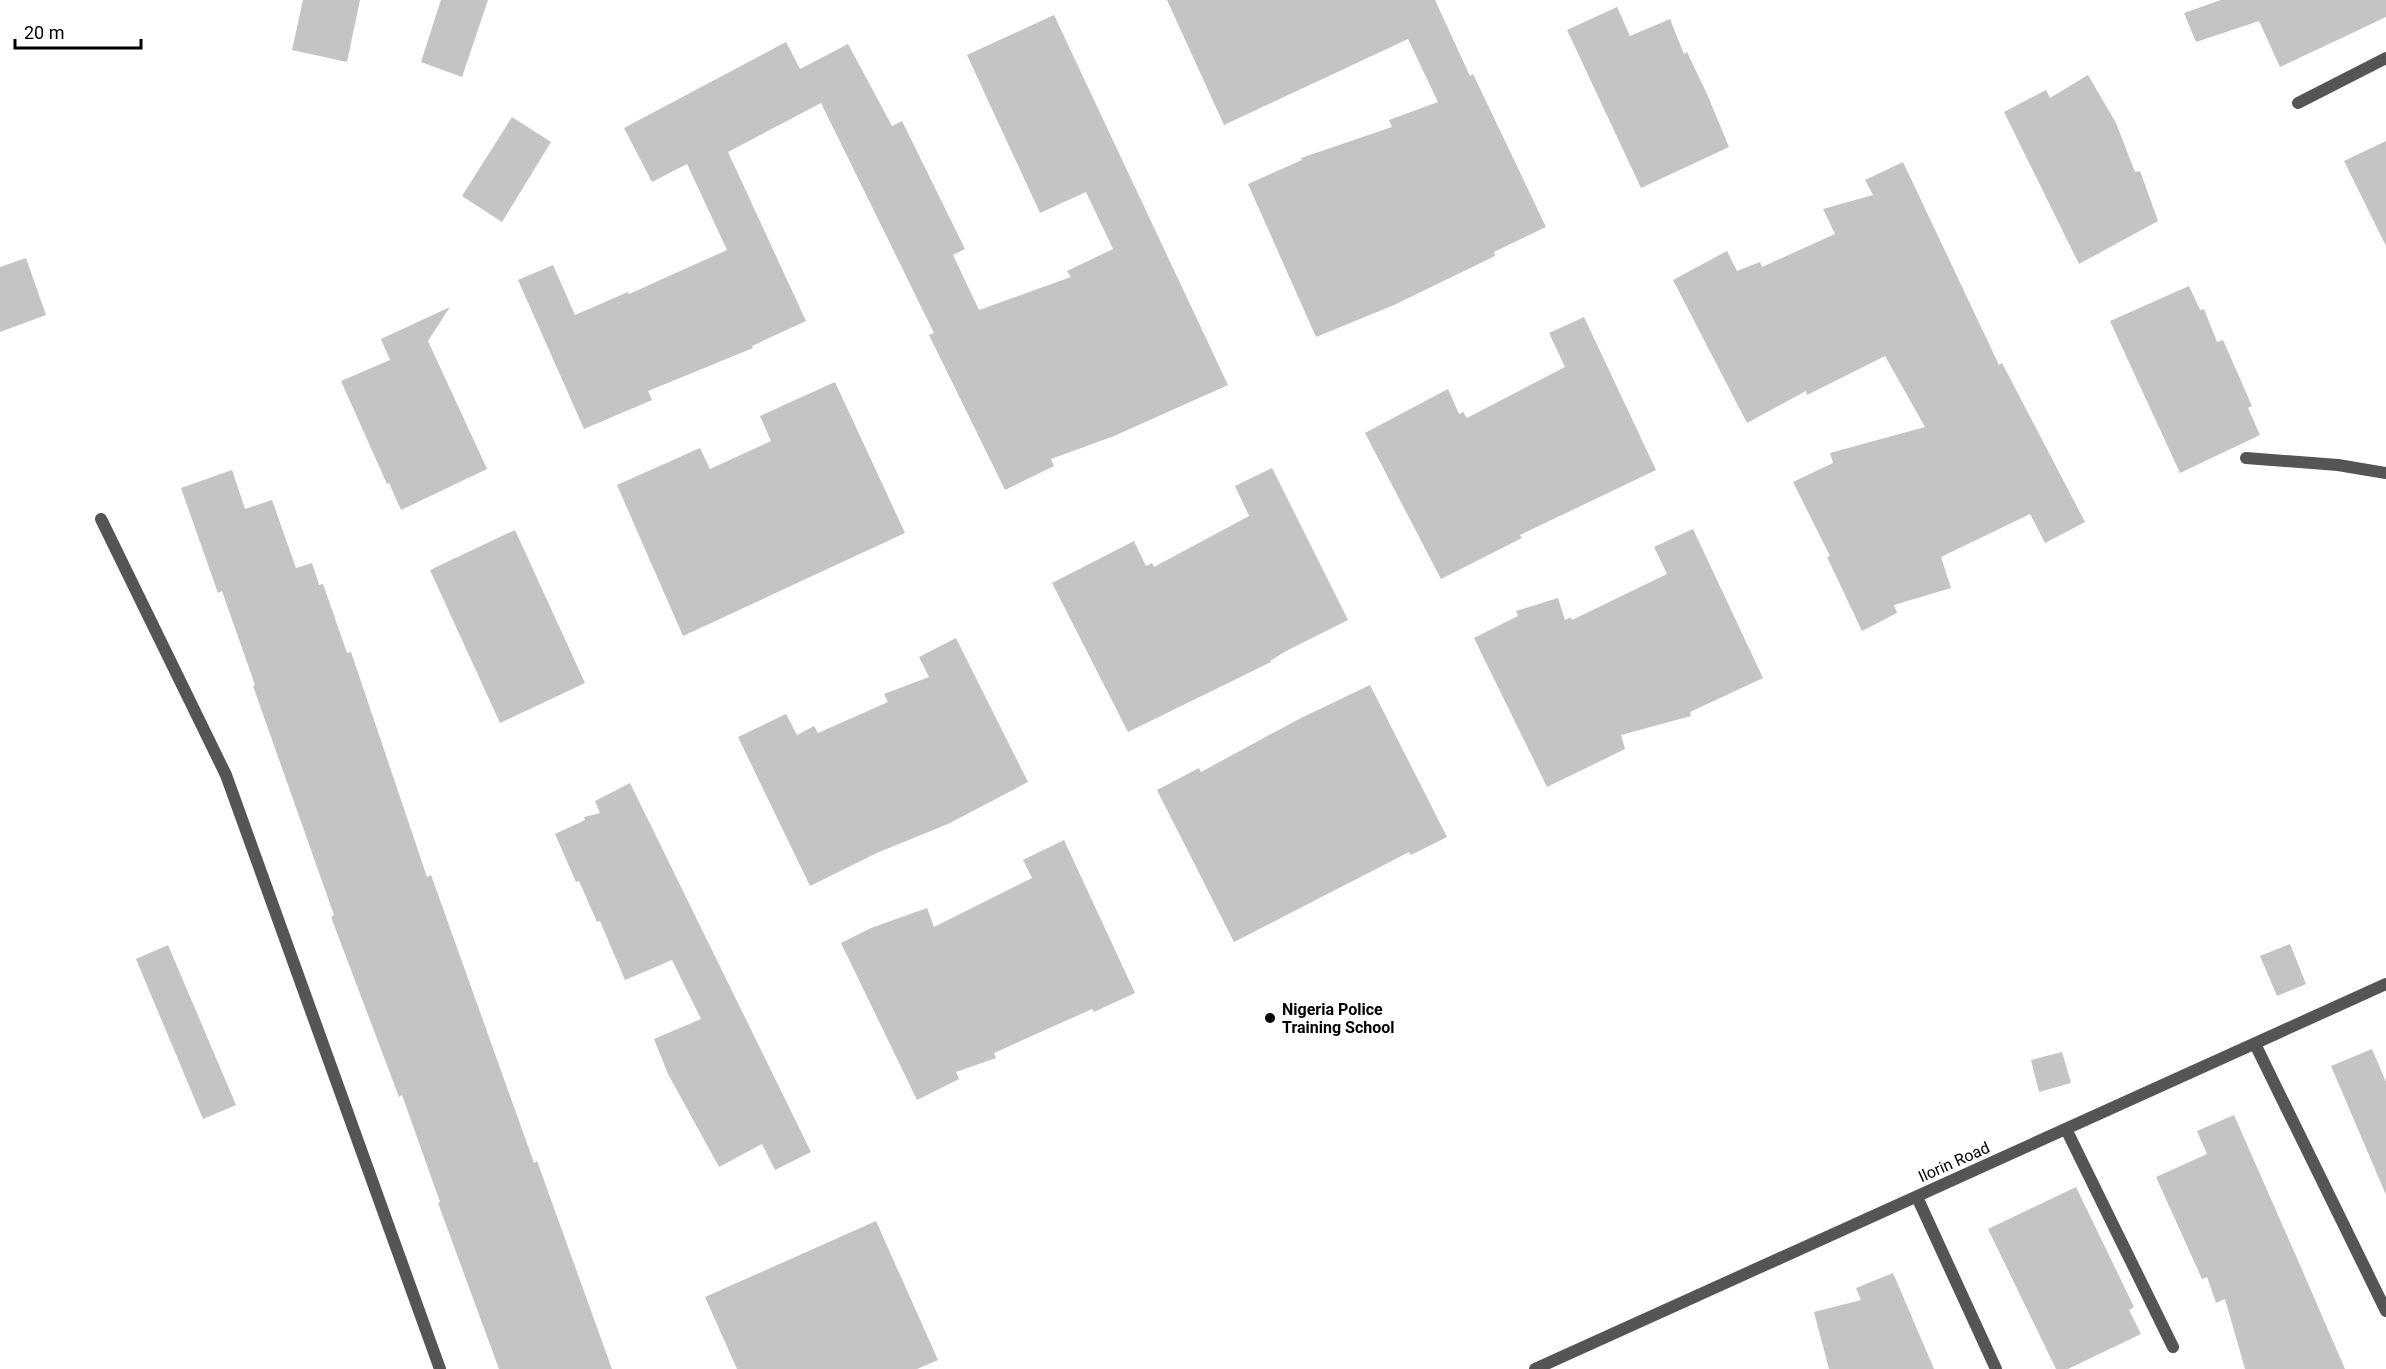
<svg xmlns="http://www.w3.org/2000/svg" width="2386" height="1369" font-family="Roboto,sans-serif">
  <rect width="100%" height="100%" fill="#fff"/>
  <!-- building -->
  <path fill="#c4c4c4" d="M 303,0 L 360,0 L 347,62 L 292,50 Z
    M 441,0 L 488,0 L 462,77 L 421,62 Z
    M 1167,0 L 1435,0 L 1470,76 L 1473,74 L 1546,227 L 1494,252 L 1495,256 L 1394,305 L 1316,337 L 1248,184 L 1302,160 L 1301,158 L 1392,127 L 1389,120 L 1438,102 L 1408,39 L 1224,125 Z
    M 2221,0 L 2386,0 L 2386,17 L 2280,67 L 2259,21 L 2196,42 L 2184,13 Z
    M 1617,7 L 1630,36 L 1670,19 L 1684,54 L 1687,52 L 1707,94 L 1729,147 L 1641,188 L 1567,30 Z
    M 1054,15 L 1228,385 L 1114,436 L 1051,459 L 1054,466 L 1005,490 L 929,335 L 934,333 L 821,103 L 728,152 L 806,321 L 752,346 L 753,348 L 648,391 L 652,400 L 584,429 L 518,280 L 553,265 L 575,315 L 628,292 L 629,294 L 727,250 L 687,164 L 652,182 L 624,128 L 786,42 L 800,69 L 848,44 L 892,126 L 902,121 L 965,249 L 953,255 L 979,310 L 1071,277 L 1067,271 L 1113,249 L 1086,192 L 1040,213 L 967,55 Z
    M 2088,75 L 2116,123 L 2135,172 L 2140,171 L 2158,221 L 2079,264 L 2004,112 L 2046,90 L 2050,98 Z
    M 512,117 L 551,142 L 502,222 L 462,196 Z
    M 2386,141 L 2386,246 L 2344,161 Z
    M 1903,162 L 1999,365 L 2002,363 L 2085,522 L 2045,543 L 2030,514 L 1941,557 L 1951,588 L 1894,605 L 1897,613 L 1862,631 L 1827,557 L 1830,556 L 1793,482 L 1833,463 L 1830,453 L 1925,427 L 1885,356 L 1807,395 L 1806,391 L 1747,423 L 1673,280 L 1727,251 L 1737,271 L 1760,262 L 1762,267 L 1835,234 L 1823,209 L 1873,195 L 1865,180 Z
    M 26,258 L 46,315 L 0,332 L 0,267 Z
    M 2189,286 L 2200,310 L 2204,309 L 2217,342 L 2223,340 L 2252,406 L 2248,408 L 2260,435 L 2180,473 L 2110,321 Z
    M 450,307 L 428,341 L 487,469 L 401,510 L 389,483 L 387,484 L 341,381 L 390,360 L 381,339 Z
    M 1584,317 L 1656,470 L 1520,535 L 1522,538 L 1441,579 L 1365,433 L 1448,389 L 1459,414 L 1463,412 L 1467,418 L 1565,367 L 1549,333 Z
    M 835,382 L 905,533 L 683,636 L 617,485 L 700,448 L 710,469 L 771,441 L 760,416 Z
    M 1272,468 L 1348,620 L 1286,651 L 1270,661 L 1271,662 L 1128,732 L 1052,583 L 1134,541 L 1146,566 L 1152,563 L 1154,567 L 1249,516 L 1235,486 Z
    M 232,470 L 245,509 L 272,500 L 296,568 L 312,563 L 319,585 L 323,584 L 347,653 L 351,652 L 427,877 L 431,875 L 534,1163 L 537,1161 L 612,1369 L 499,1369 L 438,1203 L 440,1202 L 402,1095 L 399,1097 L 331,917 L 334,915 L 253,686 L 255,685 L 222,591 L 218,593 L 181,488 Z
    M 1693,529 L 1763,678 L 1690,712 L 1691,716 L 1621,735 L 1625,749 L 1547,787 L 1474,638 L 1518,616 L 1516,611 L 1558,598 L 1565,620 L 1571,617 L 1572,620 L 1667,574 L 1654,547 Z
    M 515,530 L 585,683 L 500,723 L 430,570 Z
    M 956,638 L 1028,782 L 948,824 L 879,852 L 810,886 L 738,737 L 786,714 L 797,735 L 814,726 L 818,733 L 888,702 L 884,694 L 929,677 L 919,657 Z
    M 1370,685 L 1447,837 L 1411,855 L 1409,852 L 1234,942 L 1157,790 L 1199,768 L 1201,772 L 1299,719 Z
    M 630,783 L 811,1152 L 775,1170 L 762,1144 L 719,1167 L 668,1074 L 654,1039 L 701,1019 L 672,960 L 625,980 L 600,921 L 597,922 L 579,881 L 576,882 L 555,834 L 585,820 L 584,817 L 600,813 L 595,801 Z
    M 1064,840 L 1135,993 L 1094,1012 L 1092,1009 L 994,1053 L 996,1058 L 956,1072 L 959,1079 L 917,1100 L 841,943 L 871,928 L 927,908 L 934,927 L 1032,878 L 1023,860 Z
    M 2290,944 L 2306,984 L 2277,996 L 2260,956 Z
    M 168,945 L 236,1105 L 203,1119 L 136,959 Z
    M 2372,1049 L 2386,1082 L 2386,1195 L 2331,1066 Z
    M 2062,1052 L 2071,1083 L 2039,1092 L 2031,1060 Z
    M 2234,1115 L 2300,1265 L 2345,1369 L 2245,1369 L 2225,1299 L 2216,1303 L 2207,1277 L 2202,1279 L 2156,1177 L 2207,1154 L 2197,1131 Z
    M 2076,1187 L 2134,1307 L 2129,1310 L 2141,1334 L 2068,1369 L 2056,1369 L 1988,1229 Z
    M 876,1221 L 938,1360 L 917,1369 L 737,1369 L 705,1297 Z
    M 1893,1273 L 1934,1369 L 1829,1369 L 1814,1312 L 1861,1300 L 1856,1288 Z"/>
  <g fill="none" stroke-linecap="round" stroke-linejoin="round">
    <!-- lane -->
    <path stroke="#555" stroke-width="12" d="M 2298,103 L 2386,58
      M 2246,458 L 2338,465 L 2386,473
      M 2255,1044 L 2386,1311
      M 2066,1129 L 2173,1347
      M 1917,1197 L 1996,1369"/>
    <!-- street -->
    <path stroke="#555" stroke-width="12" d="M 101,519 L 226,775 L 440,1369
      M 1535,1369 L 2386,984"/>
  </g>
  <!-- markers -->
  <circle fill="#000" stroke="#fff" stroke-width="2" cx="1270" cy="1018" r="6"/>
  <g text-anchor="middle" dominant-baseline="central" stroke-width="6" stroke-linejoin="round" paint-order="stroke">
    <!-- poi labels -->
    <g font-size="16" font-weight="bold" fill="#000" stroke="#fff" text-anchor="start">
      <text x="1282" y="1009">Nigeria Police<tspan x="1282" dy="18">Training School</tspan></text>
    </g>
    <!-- street labels -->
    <g font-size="16" fill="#000" stroke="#fff">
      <text transform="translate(1954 1162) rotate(-24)">Ilorin Road</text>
    </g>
  </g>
  <!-- scale -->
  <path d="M15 39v9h126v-9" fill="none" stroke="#000000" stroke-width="3"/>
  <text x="24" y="39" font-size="18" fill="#000000" stroke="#ffffff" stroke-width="4.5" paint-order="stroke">20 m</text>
</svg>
